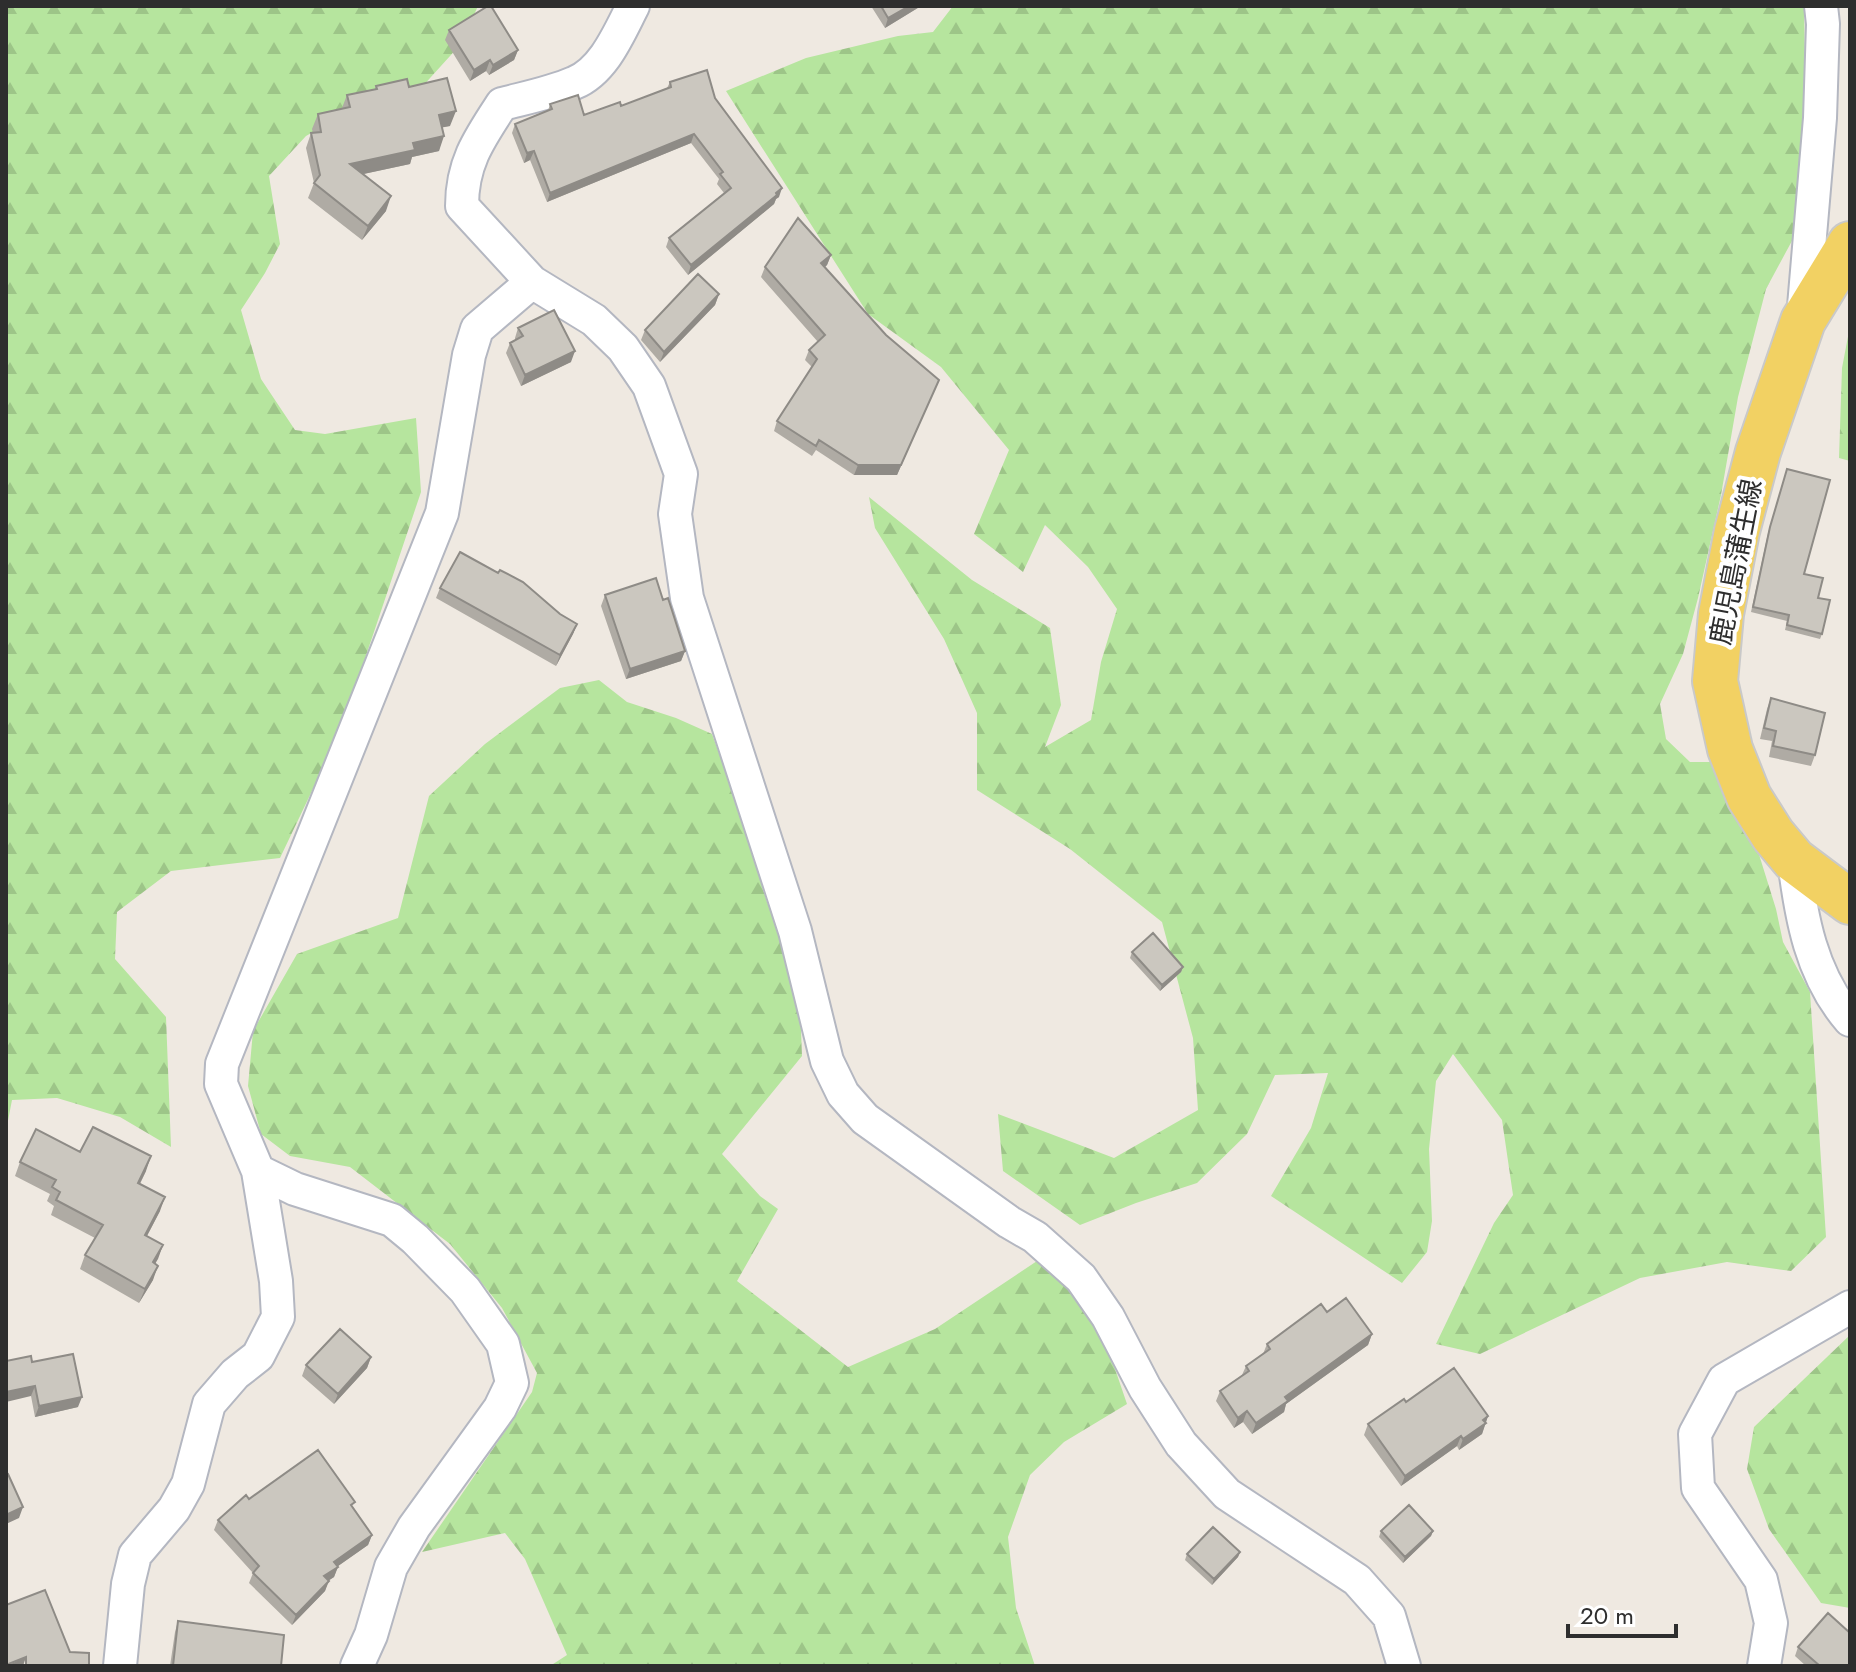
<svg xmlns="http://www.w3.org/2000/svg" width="1856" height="1672" font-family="Jost,'Noto Sans JP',sans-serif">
  <defs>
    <pattern id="forest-firs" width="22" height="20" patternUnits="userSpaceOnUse" patternTransform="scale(2)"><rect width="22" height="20" fill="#b6e59e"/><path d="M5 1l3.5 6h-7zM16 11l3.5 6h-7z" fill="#9dc588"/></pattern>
  </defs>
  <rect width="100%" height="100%" fill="#efe9e1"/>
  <!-- forest -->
  <path fill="url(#forest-firs)" d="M 6,6 L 478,6 L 460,45 L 421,88 L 364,103 L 306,136 L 269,176 L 280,244 L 265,273 L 241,310 L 261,379 L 295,430 L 325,434 L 416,418 L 421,492 L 341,730 L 280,858 L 171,871 L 117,912 L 115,959 L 166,1017 L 171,1147 L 120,1117 L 57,1098 L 12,1100 L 6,1131 Z
    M 953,6 L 1804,6 L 1806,121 L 1800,226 L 1766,289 L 1738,397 L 1721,495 L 1698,598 L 1683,654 L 1660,704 L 1666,739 L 1690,762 L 1715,762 L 1757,848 L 1776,909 L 1783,942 L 1810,992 L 1826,1237 L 1791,1271 L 1727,1262 L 1640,1278 L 1480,1354 L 1436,1344 L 1494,1223 L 1513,1195 L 1502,1120 L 1453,1054 L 1436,1081 L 1429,1149 L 1432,1221 L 1427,1252 L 1402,1283 L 1271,1196 L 1311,1128 L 1328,1073 L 1275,1075 L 1247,1134 L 1197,1183 L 1136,1203 L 1080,1225 L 1003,1171 L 998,1114 L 1114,1158 L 1198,1110 L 1193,1038 L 1162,922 L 1070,849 L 977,790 L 977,713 L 944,639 L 875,528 L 869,497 L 972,580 L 1050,628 L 1061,705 L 1045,747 L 1091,720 L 1101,662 L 1117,609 L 1088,567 L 1045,525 L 1023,572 L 974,534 L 1009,450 L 941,367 L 868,314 L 726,91 L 806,58 L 898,36 L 933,32 Z
    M 1850,326 L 1850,461 L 1839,458 L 1842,368 Z
    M 599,680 L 627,702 L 676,718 L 712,734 L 735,797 L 767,902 L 799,979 L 802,1056 L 722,1154 L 760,1196 L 778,1209 L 737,1281 L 848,1367 L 935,1329 L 1037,1261 L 1055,1269 L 1100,1325 L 1127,1404 L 1064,1442 L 1030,1475 L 1008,1537 L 1016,1608 L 1035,1666 L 550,1666 L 567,1655 L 525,1559 L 505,1533 L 422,1552 L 532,1392 L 537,1373 L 502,1308 L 450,1244 L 350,1167 L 290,1156 L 261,1134 L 248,1086 L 253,1031 L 297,954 L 398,918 L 429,796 L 485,744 L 560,688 Z
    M 1850,1335 L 1850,1608 L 1821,1603 L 1769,1529 L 1747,1469 L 1754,1427 Z"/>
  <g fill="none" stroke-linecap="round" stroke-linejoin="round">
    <!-- minor casing -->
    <g stroke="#b4b7c1" stroke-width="36">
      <path id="minor" d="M 532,282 L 462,206 C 462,163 479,139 502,104 C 525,98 551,93 574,83 C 604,71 619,33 633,6
        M 1803,318 L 1820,118 L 1823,24 L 1821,6
        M 1794,860 C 1801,917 1811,975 1850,1020
        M 120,1666 L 128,1584 L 135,1555 L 174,1509 L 188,1484 L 209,1404 L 235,1374 L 258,1356 L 278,1317 L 276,1281 L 258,1171
        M 357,1666 L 371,1635 L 391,1567 L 414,1527 L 500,1408 L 512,1383 L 503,1344 L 465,1290 L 415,1239 L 392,1220 L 295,1189 L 258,1171 L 221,1084 L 222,1064 L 442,513 L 469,355 L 477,329 L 532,282 L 594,320 L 623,348 L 649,386 L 681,474 L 675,514 L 687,598 L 795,931 L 827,1061 L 843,1094 L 865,1119 L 1009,1222 L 1035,1237 L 1081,1278 L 1108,1317 L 1145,1388 L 1181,1444 L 1227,1494 L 1357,1580 L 1389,1616 L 1404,1666
        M 1764,1666 L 1771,1623 L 1761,1580 L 1698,1488 L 1695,1434 L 1724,1380 L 1850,1307"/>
    </g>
    <!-- primary casing -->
    <g stroke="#c9c9c9" stroke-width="48">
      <path id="primary" d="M 1850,244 L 1803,321 L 1758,452 L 1737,531 L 1721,614 L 1715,681 L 1730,749 L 1749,797 L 1773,835 L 1794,860 L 1850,902"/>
    </g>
    <!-- minor -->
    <use href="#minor" stroke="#fff" stroke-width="32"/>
    <!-- primary -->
    <use href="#primary" stroke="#f2d163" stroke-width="44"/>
  </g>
  <!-- wall -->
  <path fill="#afaba4" d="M 871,6 L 921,6 L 885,28 Z
    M 449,30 L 518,50 L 514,60 L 489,75 L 486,71 L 470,81 L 445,40 Z
    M 670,82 L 715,98 L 779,197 L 776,199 L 774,204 L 688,275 L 666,247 L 669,238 L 724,193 L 717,184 L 719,179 L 691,143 L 547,202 L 530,160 L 524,163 L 512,133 L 515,124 L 548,111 L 550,104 L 584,115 L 621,106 L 667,88 Z
    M 376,86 L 409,87 L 450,126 L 442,127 L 439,151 L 412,157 L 410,164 L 363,174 L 386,211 L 362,240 L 308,198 L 314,183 L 306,148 L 311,133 L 313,133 L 312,129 L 318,114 L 342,108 L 347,95 L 375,89 Z
    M 831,255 L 827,265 L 825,267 L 886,335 L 939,380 L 897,475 L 854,475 L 816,450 L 812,456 L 774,431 L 777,421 L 812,367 L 805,360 L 809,350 L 818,342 L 761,277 L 765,267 Z
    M 719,294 L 715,305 L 660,362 L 641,340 L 645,330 Z
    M 518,328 L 571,362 L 521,386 L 506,353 L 510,343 L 515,340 L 515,338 Z
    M 1787,469 L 1804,574 L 1818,598 L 1822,634 L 1820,639 L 1785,630 L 1787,621 L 1751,612 L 1768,533 Z
    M 440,588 L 560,614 L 577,624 L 573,634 L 556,666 L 436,598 Z
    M 605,595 L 663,600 L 685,651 L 681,661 L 626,679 L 601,606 Z
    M 1771,698 L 1815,755 L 1811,766 L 1769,757 L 1772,741 L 1760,739 L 1767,709 Z
    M 1132,952 L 1183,967 L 1181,972 L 1160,991 L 1130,958 Z
    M 80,1152 L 146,1171 L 140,1184 L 160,1211 L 147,1236 L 163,1245 L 155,1264 L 153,1280 L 139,1303 L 80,1269 L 85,1255 L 95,1238 L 51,1215 L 54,1206 L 47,1201 L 50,1194 L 15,1176 L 20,1162 Z
    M 1327,1312 L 1372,1334 L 1368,1345 L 1286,1404 L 1284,1412 L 1252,1434 L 1243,1422 L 1234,1428 L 1216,1401 L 1220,1391 L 1242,1375 L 1246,1366 L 1263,1354 L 1267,1344 Z
    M 371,1357 L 367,1368 L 334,1404 L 302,1376 L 306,1365 Z
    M 32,1362 L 78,1407 L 35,1417 L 31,1396 Z
    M 1406,1402 L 1488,1416 L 1482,1434 L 1459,1450 L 1457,1446 L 1401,1486 L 1364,1435 L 1368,1424 Z
    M 249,1499 L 353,1507 L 372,1535 L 368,1545 L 338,1566 L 334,1577 L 328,1581 L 325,1591 L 292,1625 L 249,1583 L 253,1573 L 214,1530 L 218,1520 Z
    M 1381,1531 L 1433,1531 L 1431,1536 L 1403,1563 L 1379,1537 Z
    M 1240,1552 L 1238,1557 L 1212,1585 L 1185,1560 L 1187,1554 Z
    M 178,1621 L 281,1666 L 170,1666 L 175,1632 Z
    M 1798,1647 L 1850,1666 L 1806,1666 L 1795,1656 Z"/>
  <!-- shaded-wall -->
  <path fill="#8e8b86" d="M 909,6 L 921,6 L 885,28 L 888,18 Z
    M 518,50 L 514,60 L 489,75 L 493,65 Z
    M 490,60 L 486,71 L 470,81 L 474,70 Z
    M 456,111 L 450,126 L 434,129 L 439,115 Z
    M 694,134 L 691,143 L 547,202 L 550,193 Z
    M 444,136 L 439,151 L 412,157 L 410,164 L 345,178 L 350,164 L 413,143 Z
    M 534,151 L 530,160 L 524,163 L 527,153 Z
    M 782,188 L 779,197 L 776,199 L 774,204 L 688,275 L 691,265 Z
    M 391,196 L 386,211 L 362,240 L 368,226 Z
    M 831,255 L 827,265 L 818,273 L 821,263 Z
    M 719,294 L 715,305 L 660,362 L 664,352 Z
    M 575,351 L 571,362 L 521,386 L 525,375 Z
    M 939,380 L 897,475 L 854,475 L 858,465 Z
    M 577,624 L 573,634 L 556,666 L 560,655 Z
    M 685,651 L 681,661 L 626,679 L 630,669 Z
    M 1183,967 L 1181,972 L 1160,991 L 1162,985 Z
    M 151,1156 L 146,1171 L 133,1197 L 138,1183 Z
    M 165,1197 L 160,1211 L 140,1249 L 145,1235 Z
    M 163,1245 L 158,1259 L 147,1277 L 153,1262 Z
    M 158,1266 L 153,1280 L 139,1303 L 145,1289 Z
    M 1372,1334 L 1368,1345 L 1286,1404 L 1284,1412 L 1252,1434 L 1256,1423 L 1285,1397 Z
    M 371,1357 L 367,1368 L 334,1404 L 338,1394 Z
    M 35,1386 L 31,1396 L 6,1402 L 6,1392 Z
    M 82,1397 L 78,1407 L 35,1417 L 39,1406 Z
    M 1247,1411 L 1243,1422 L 1234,1428 L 1238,1418 Z
    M 1488,1416 L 1482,1434 L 1459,1450 L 1463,1439 Z
    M 1461,1436 L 1457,1446 L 1401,1486 L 1405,1476 Z
    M 23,1507 L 19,1518 L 6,1524 L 6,1515 Z
    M 1433,1531 L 1431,1536 L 1403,1563 L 1405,1557 Z
    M 372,1535 L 368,1545 L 331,1571 L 338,1567 L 334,1577 L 320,1586 L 324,1576 L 334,1562 Z
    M 1240,1552 L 1238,1557 L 1212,1585 L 1214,1579 Z
    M 329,1581 L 325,1591 L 292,1625 L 296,1615 Z
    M 26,1657 L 23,1666 L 6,1666 Z"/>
  <!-- building -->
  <path fill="#cbc7bf" stroke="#8e8b86" stroke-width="2" d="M 488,6 L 491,6 L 518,50 L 493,65 L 490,60 L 474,70 L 449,30 Z
    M 881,6 L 909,6 L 888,18 Z
    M 707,70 L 715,98 L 782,188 L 776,193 L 777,195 L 691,265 L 669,238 L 731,188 L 720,174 L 723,172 L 694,134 L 550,193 L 534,151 L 527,153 L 515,124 L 552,109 L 550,104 L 578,95 L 584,115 L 620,102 L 621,106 L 671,87 L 670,82 Z
    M 447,78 L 456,111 L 439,115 L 444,136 L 413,143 L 415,150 L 350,164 L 391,196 L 368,226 L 314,183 L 320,175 L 311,133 L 321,132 L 318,114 L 350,107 L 347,95 L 377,89 L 376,86 L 407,79 L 409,87 Z
    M 798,218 L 831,255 L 821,263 L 886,335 L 939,380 L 901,465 L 858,465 L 819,440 L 816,446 L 777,421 L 817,359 L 809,350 L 825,335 L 765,267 Z
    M 698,274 L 719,294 L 664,352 L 645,330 Z
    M 554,310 L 575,351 L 525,375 L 510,343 L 523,336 L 518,328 Z
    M 1787,469 L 1830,480 L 1804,574 L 1823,578 L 1818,598 L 1830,600 L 1822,634 L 1787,625 L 1789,615 L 1753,607 L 1770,527 Z
    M 460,552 L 498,573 L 500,570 L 523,582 L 560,614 L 577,624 L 560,655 L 440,588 Z
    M 656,578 L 663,600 L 668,598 L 685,651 L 630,669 L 605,595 Z
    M 1771,698 L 1825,713 L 1815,755 L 1773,746 L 1776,731 L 1764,728 Z
    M 1153,933 L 1183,967 L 1162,985 L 1132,952 Z
    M 93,1127 L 151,1156 L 138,1183 L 165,1197 L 145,1235 L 163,1245 L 153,1262 L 158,1266 L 145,1289 L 85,1255 L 103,1225 L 56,1200 L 60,1192 L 52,1187 L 56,1180 L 20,1162 L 36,1129 L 80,1152 Z
    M 1346,1298 L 1372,1334 L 1285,1397 L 1288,1401 L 1256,1423 L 1247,1411 L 1238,1418 L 1220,1391 L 1249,1371 L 1246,1366 L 1270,1349 L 1267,1344 L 1321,1304 L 1327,1312 Z
    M 340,1329 L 371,1357 L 338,1394 L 306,1365 Z
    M 73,1354 L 82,1397 L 39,1406 L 35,1386 L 6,1392 L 6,1361 L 31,1356 L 32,1362 Z
    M 1454,1368 L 1488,1416 L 1483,1420 L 1486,1423 L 1463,1439 L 1461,1436 L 1405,1476 L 1368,1424 L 1404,1399 L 1406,1402 Z
    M 318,1450 L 355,1502 L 351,1505 L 372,1535 L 334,1562 L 338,1567 L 324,1576 L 329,1581 L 296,1615 L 253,1573 L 259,1566 L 218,1520 L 246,1495 L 249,1499 Z
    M 8,1474 L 23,1507 L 6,1515 L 6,1475 Z
    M 1409,1505 L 1433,1531 L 1405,1557 L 1381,1531 Z
    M 1213,1527 L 1240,1552 L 1214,1579 L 1187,1554 Z
    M 45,1590 L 70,1652 L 89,1653 L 89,1666 L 26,1666 L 26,1657 L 6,1665 L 6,1605 Z
    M 1828,1613 L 1850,1633 L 1850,1666 L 1820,1666 L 1798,1647 Z
    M 178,1621 L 284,1635 L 281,1666 L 173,1666 Z"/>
  <g text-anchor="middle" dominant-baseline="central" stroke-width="8" stroke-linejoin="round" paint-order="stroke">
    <!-- street labels -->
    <g font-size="28" fill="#2e2e2e" stroke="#fff">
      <text transform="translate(1736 562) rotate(-79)">鹿児島蒲生線</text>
    </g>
  </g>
  <!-- border -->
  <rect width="1856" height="1672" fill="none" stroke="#2e2e2e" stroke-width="16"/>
  <!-- scale -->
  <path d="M1568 1624v12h108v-12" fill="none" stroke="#2e2e2e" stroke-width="4"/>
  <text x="1580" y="1624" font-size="24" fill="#2e2e2e" stroke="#ffffff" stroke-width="6" paint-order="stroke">20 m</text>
</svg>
